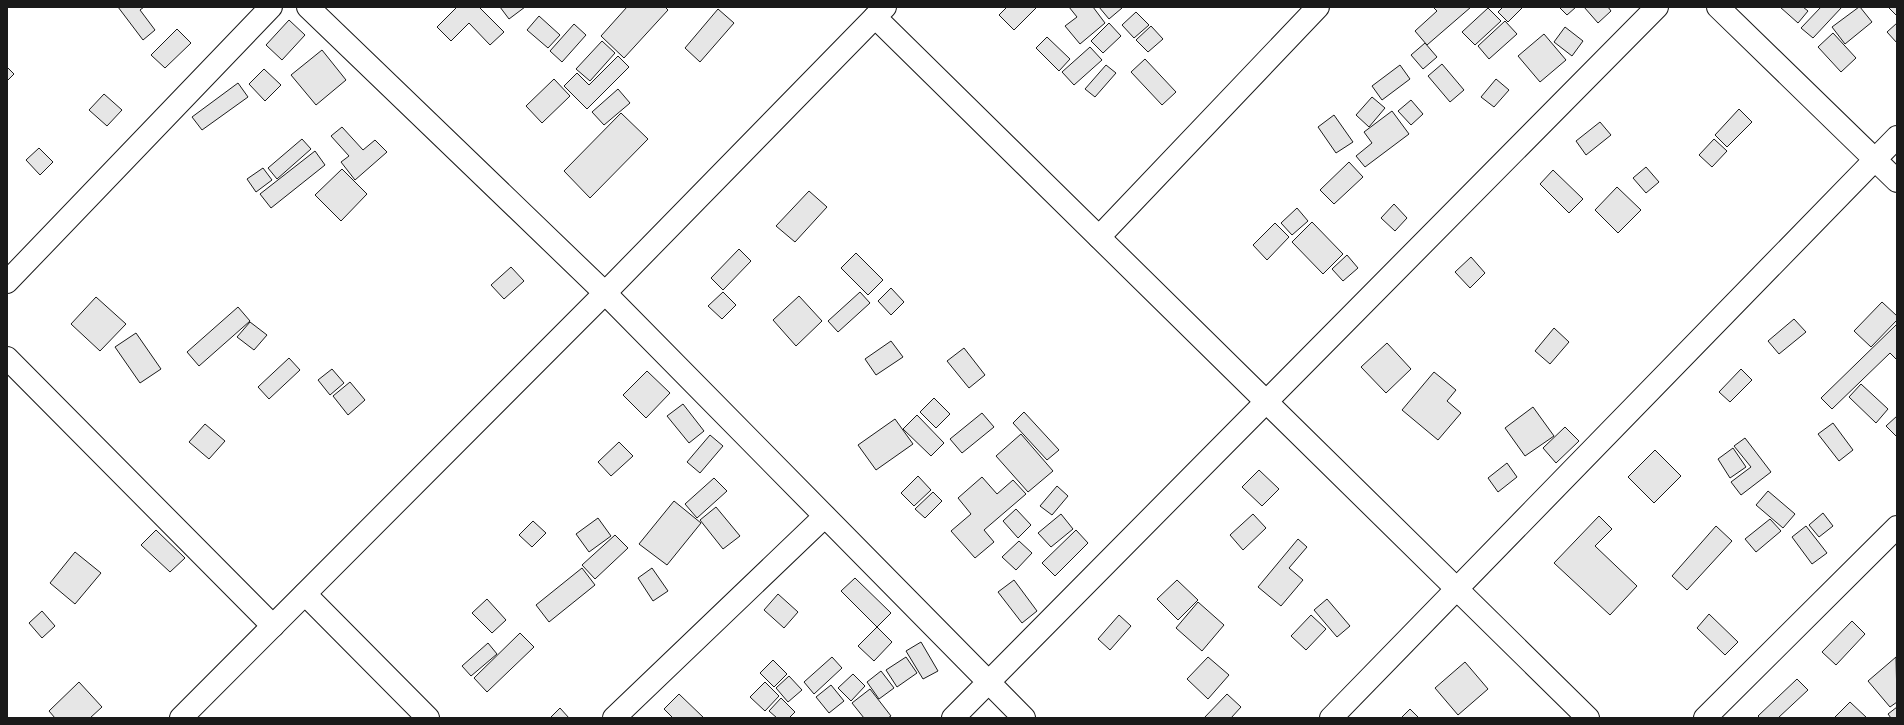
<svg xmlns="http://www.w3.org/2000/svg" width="1904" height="725" font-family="'Open Sans',sans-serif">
  <rect width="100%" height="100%" fill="#fff"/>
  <!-- building -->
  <path fill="#e6e6e6" stroke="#1a1a1a" d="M 118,7 L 144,7 L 140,10 L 155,30 L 143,40 Z
    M 457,7 L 479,7 L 504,32 L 490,45 L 469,23 L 451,41 L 437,27 Z
    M 500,7 L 525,7 L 509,19 Z
    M 627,7 L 665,7 L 668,10 L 624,58 L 601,36 Z
    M 1007,7 L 1037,7 L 1014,30 L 999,15 Z
    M 1069,7 L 1093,7 L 1105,23 L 1080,44 L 1065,26 L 1077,17 Z
    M 1099,7 L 1121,7 L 1122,8 L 1109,19 Z
    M 1433,7 L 1471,7 L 1427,45 L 1415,31 L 1437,11 Z
    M 1503,7 L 1523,7 L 1508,22 L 1498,12 Z
    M 1559,7 L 1576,7 L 1567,15 Z
    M 1584,7 L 1608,7 L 1611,11 L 1598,23 Z
    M 1780,7 L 1803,7 L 1808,11 L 1798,23 Z
    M 1821,7 L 1842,7 L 1813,38 L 1801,28 Z
    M 1859,7 L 1860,7 L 1872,22 L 1845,44 L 1832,27 Z
    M 1890,7 L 1897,7 L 1897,16 L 1889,8 Z
    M 1488,8 L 1501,21 L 1475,45 L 1462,32 Z
    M 718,9 L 734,23 L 700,62 L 685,48 Z
    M 1136,12 L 1149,25 L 1134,38 L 1122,25 Z
    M 539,16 L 560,35 L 548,48 L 527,30 Z
    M 289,20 L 305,35 L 282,60 L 266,45 Z
    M 1505,21 L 1517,34 L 1489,59 L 1478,46 Z
    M 1109,23 L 1121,36 L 1103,53 L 1091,41 Z
    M 1897,23 L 1897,43 L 1887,32 Z
    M 574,24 L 586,35 L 562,62 L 550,51 Z
    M 1151,26 L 1163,39 L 1148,52 L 1136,40 Z
    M 1565,27 L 1583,41 L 1572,56 L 1554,42 Z
    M 177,29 L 191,43 L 165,68 L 151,55 Z
    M 1833,33 L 1856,58 L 1841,72 L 1818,47 Z
    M 1544,34 L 1566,60 L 1540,82 L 1518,56 Z
    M 1047,37 L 1070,59 L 1059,71 L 1036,48 Z
    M 602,41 L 615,53 L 590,81 L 576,69 Z
    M 1425,43 L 1437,57 L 1423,69 L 1411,55 Z
    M 1090,47 L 1102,60 L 1074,85 L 1062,72 Z
    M 322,50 L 346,80 L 316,105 L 291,75 Z
    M 618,56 L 629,67 L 587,109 L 564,86 L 577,73 L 589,85 Z
    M 1145,59 L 1176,92 L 1162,105 L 1131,72 Z
    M 1442,64 L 1464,90 L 1450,102 L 1428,76 Z
    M 1106,65 L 1116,73 L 1095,97 L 1085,89 Z
    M 1400,65 L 1410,79 L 1382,100 L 1372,86 Z
    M 7,67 L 14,74 L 7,81 Z
    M 264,69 L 281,85 L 265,101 L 249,84 Z
    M 554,79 L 570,96 L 542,123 L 526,106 Z
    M 1496,79 L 1509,90 L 1494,107 L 1481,97 Z
    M 238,83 L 248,97 L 202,130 L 192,117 Z
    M 618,89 L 630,103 L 604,125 L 592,112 Z
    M 104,94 L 122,110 L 107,126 L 89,110 Z
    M 1372,97 L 1385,108 L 1369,127 L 1356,115 Z
    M 1411,100 L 1423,114 L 1411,125 L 1398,111 Z
    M 1739,109 L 1752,122 L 1727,147 L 1715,135 Z
    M 1392,111 L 1409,134 L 1365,167 L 1356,156 L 1372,143 L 1364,132 Z
    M 621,113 L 648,139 L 590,198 L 564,171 Z
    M 1334,115 L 1353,142 L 1336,153 L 1318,127 Z
    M 1600,122 L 1611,135 L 1586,155 L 1576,141 Z
    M 342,127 L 363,150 L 375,140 L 387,152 L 355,180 L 341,162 L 349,156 L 331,136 Z
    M 302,139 L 311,149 L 277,179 L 268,168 Z
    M 1714,139 L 1727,151 L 1712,167 L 1699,155 Z
    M 39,148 L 53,162 L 40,175 L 26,160 Z
    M 315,151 L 325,165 L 271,208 L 260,194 Z
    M 1349,162 L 1363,177 L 1334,204 L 1320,190 Z
    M 1646,167 L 1659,182 L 1646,193 L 1633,178 Z
    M 263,168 L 272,180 L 256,192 L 247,179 Z
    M 342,169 L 367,194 L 341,221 L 315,195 Z
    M 1553,170 L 1583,199 L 1569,213 L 1540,184 Z
    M 1617,187 L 1641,210 L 1618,233 L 1595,210 Z
    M 809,191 L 827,207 L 795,242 L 776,226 Z
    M 1394,204 L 1407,218 L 1395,231 L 1381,218 Z
    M 1297,208 L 1308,221 L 1292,235 L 1281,223 Z
    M 1312,222 L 1343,254 L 1323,274 L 1292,242 Z
    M 1275,223 L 1289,237 L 1267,260 L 1253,245 Z
    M 739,249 L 751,261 L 723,290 L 711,278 Z
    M 856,253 L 883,280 L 868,295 L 841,268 Z
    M 1347,255 L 1358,268 L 1343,281 L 1332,269 Z
    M 1471,257 L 1485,273 L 1470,288 L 1455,272 Z
    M 511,267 L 524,281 L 504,299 L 491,285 Z
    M 891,288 L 904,302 L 891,315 L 878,301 Z
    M 723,292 L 736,305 L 722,319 L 708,306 Z
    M 860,292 L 870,303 L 838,332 L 828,321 Z
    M 799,296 L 822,321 L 796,346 L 773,320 Z
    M 96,297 L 126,324 L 100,351 L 71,324 Z
    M 1882,302 L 1897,316 L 1897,320 L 1871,347 L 1854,331 Z
    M 238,307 L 250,321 L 199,366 L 187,352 Z
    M 1794,319 L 1806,332 L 1779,354 L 1768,341 Z
    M 250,322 L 267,335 L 254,350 L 237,337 Z
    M 1897,324 L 1897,360 L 1890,353 L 1832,409 L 1821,398 Z
    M 1554,328 L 1569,342 L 1550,364 L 1535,351 Z
    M 136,333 L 161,369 L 140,383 L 115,347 Z
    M 891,341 L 903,357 L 876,375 L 865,359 Z
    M 1387,343 L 1411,369 L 1386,393 L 1361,367 Z
    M 964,348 L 985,375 L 969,388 L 947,361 Z
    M 289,358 L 300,370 L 269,399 L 258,387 Z
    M 332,369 L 344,383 L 330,395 L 318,380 Z
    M 1741,369 L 1752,380 L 1730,402 L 1719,392 Z
    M 647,371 L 670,393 L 646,418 L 623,395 Z
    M 1434,372 L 1456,390 L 1447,401 L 1461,413 L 1438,440 L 1402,410 Z
    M 350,382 L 365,400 L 348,415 L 333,396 Z
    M 1861,384 L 1888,409 L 1876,423 L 1849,397 Z
    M 934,398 L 950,414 L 936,428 L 920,412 Z
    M 683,404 L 704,431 L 689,443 L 667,416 Z
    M 1533,407 L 1554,436 L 1525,456 L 1505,428 Z
    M 1024,412 L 1059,450 L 1047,460 L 1013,423 Z
    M 982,413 L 994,427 L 962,453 L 950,439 Z
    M 917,415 L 944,443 L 931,456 L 903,429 Z
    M 1897,416 L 1897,437 L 1886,426 Z
    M 895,419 L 913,444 L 876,470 L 858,445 Z
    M 1833,423 L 1853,450 L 1839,461 L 1818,434 Z
    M 205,424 L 225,441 L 209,459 L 189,442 Z
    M 1565,427 L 1579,441 L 1556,463 L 1543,448 Z
    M 1021,434 L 1053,471 L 1028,492 L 996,456 Z
    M 710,435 L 723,446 L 700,473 L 687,462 Z
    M 1745,438 L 1771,472 L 1741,495 L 1731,482 L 1751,467 L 1734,446 Z
    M 619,442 L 633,456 L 611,476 L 598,462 Z
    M 1733,448 L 1746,467 L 1730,478 L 1718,459 Z
    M 1655,450 L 1681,476 L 1654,503 L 1628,477 Z
    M 1507,463 L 1517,477 L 1498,492 L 1488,478 Z
    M 1259,470 L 1279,489 L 1262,506 L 1242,487 Z
    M 918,476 L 931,490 L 914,506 L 901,493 Z
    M 982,477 L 997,494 L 1013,480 L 1026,494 L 984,530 L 994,542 L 975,558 L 951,531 L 971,514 L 958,498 Z
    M 714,478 L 727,491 L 697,518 L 685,504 Z
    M 1057,486 L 1068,496 L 1052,515 L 1040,506 Z
    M 1768,491 L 1795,514 L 1783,528 L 1756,505 Z
    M 933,492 L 942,501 L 925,518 L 915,509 Z
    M 674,501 L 701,523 L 667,565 L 639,544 Z
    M 716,507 L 740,536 L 723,549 L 700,520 Z
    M 1016,509 L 1031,525 L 1018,538 L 1003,521 Z
    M 1823,513 L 1833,526 L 1819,537 L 1809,525 Z
    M 1061,514 L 1073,529 L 1051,547 L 1038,533 Z
    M 1253,514 L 1266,528 L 1243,550 L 1230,535 Z
    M 1599,516 L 1612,529 L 1595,546 L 1637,586 L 1610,615 L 1554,563 Z
    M 598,518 L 611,536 L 589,552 L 576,534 Z
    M 1770,519 L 1781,531 L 1756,552 L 1745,539 Z
    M 533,521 L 546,533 L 532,547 L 519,535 Z
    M 1716,526 L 1732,541 L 1687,590 L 1672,576 Z
    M 1806,526 L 1827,553 L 1812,564 L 1792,537 Z
    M 156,530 L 185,558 L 170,572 L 141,545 Z
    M 1076,530 L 1088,543 L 1055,576 L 1042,563 Z
    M 615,535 L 628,548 L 595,579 L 582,565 Z
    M 1298,539 L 1307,547 L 1289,568 L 1303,580 L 1281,606 L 1258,587 Z
    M 1019,541 L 1032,553 L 1016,570 L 1002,557 Z
    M 75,552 L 101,573 L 75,604 L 50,583 Z
    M 582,568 L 595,585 L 549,622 L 536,605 Z
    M 652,568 L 668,591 L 653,601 L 638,578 Z
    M 855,578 L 891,613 L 877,627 L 841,591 Z
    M 1014,580 L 1037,611 L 1022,623 L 998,592 Z
    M 1177,580 L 1198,600 L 1178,620 L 1157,599 Z
    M 778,594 L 798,612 L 784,628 L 764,610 Z
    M 487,599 L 506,620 L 492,633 L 472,613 Z
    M 1327,599 L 1350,626 L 1337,637 L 1314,610 Z
    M 1198,602 L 1224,625 L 1202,651 L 1176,628 Z
    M 42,611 L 55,626 L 42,638 L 29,623 Z
    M 1709,614 L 1738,642 L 1725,655 L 1697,628 Z
    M 1119,615 L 1131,626 L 1110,650 L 1098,639 Z
    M 1311,615 L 1326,629 L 1306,650 L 1291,636 Z
    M 1852,621 L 1865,634 L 1836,665 L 1822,652 Z
    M 877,627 L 892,642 L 874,661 L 858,646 Z
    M 520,633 L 534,647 L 487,692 L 474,678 Z
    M 921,642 L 938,671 L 923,679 L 906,651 Z
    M 488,643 L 497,654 L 471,676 L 462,666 Z
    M 832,657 L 842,668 L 814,694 L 804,682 Z
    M 906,657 L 917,673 L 897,687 L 886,670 Z
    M 1208,657 L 1229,675 L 1208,699 L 1187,679 Z
    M 1896,657 L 1897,702 L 1890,707 L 1868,681 Z
    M 773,660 L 787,674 L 774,687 L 760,673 Z
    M 1465,662 L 1488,689 L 1458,715 L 1435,688 Z
    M 881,671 L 894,688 L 879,699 L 867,682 Z
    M 853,674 L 865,686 L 851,701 L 838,688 Z
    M 789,676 L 802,690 L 788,702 L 776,688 Z
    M 1797,679 L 1808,690 L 1778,718 L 1760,718 L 1758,716 Z
    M 79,682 L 102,707 L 90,718 L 55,718 L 49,711 Z
    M 765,682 L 779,696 L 765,711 L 750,697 Z
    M 831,685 L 844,701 L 829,713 L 816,697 Z
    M 870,689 L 891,716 L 888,718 L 864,718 L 852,703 Z
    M 679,694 L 704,718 L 673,718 L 664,709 Z
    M 1227,694 L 1241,707 L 1231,718 L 1204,718 Z
    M 781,698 L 795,712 L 789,718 L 777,718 L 769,711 Z
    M 1850,702 L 1867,718 L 1834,718 Z
    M 1897,707 L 1897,718 L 1891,718 L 1888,714 Z
    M 560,708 L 569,718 L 550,718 Z
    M 1410,709 L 1419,718 L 1401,718 Z"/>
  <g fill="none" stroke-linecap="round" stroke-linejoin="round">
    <!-- minor casing -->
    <g stroke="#1a1a1a" stroke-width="24">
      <path id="minor" d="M 308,7 L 605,293 L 1024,718
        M 1718,7 L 1897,181
        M 1099,237 L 1318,7
        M 7,282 L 271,7
        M 7,358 L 273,626
        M 305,594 L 428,718
        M 614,718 L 825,516
        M 953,718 L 1657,7
        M 1331,718 L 1897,137
        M 1705,718 L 1897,527"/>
    </g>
    <!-- tertiary casing -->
    <g stroke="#1a1a1a" stroke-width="24">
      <path id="tertiary" d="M 181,718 L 605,293 L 875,17"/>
    </g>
    <!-- secondary casing -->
    <g stroke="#1a1a1a" stroke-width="24">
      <path id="secondary" d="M 885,7 L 875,17 L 1588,718"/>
    </g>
    <!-- minor -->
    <use href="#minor" stroke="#fff" stroke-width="22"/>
    <!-- tertiary -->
    <use href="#tertiary" stroke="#fff" stroke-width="22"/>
    <!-- secondary -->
    <use href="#secondary" stroke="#fff" stroke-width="22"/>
  </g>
  <!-- border -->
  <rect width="1904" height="725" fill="none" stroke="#1a1a1a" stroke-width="16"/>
</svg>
